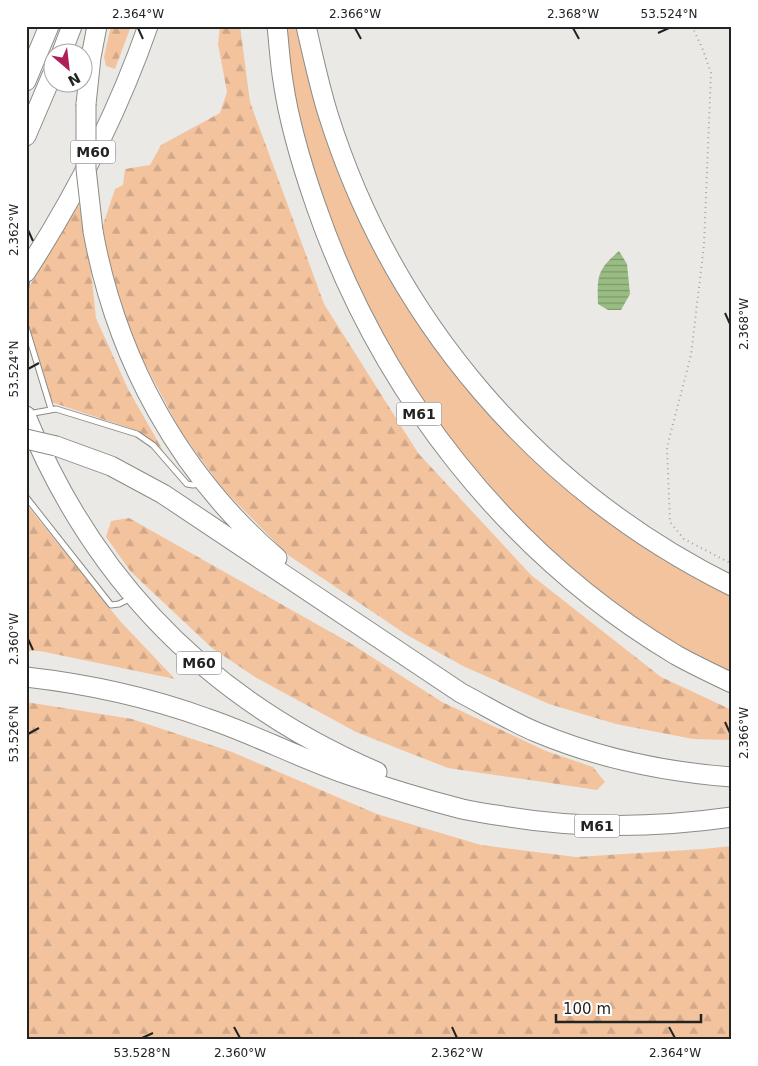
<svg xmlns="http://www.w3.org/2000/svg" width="758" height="1066" font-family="'DejaVu Sans',sans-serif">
  <defs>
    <pattern id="forest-firs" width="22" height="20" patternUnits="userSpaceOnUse" patternTransform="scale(1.25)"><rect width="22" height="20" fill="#f3c39e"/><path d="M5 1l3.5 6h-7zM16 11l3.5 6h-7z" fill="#d0a788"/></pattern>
    <pattern id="water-rules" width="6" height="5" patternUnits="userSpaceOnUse" patternTransform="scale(1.25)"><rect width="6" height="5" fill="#99bc82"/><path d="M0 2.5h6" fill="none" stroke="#7c986a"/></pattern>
  </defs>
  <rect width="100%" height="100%" fill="#eae9e6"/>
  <!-- green -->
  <path fill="#f3c39e" d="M 282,26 L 300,26 L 341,173 L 503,425 L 732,593 L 732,679 L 675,646 L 591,587 L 519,522 L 464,461 L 411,389 L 340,252 L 299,125 Z"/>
  <!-- forest -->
  <path fill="url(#forest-firs)" d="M 111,26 L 131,26 L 115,69 L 106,66 L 104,57 Z
    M 220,26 L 240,26 L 250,102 L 324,304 L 418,453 L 531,575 L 661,677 L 732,710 L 732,740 L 693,739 L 616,724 L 549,704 L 465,667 L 407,635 L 288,555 L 223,489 L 181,432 L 133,341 L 100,234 L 115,189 L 123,185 L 125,169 L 150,165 L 161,145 L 220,113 L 227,92 L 218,44 Z
    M 79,204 L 90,261 L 96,318 L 128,389 L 178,477 L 138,431 L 45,400 L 26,338 L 26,292 Z
    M 26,504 L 120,621 L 175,679 L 40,651 L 26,651 Z
    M 129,518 L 350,643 L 442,702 L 546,751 L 593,767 L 605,782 L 597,790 L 448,768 L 356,732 L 255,677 L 212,648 L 131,572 L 106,537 L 111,521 Z
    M 26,702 L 132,719 L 232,752 L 377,814 L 481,845 L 576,857 L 703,849 L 732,846 L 732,1040 L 26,1040 Z"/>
  <!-- water -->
  <path fill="url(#water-rules)" d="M 619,251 L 627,264 L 630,294 L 621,310 L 608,310 L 598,304 C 597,276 597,270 619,251 Z"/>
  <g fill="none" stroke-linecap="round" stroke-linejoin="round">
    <!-- lane casing -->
    <g stroke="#8b8b87" stroke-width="7">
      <path id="lane" d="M 26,287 L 27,276
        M 26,327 L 51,409
        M 28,414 L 56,409 L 137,434 L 153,445 L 187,484 L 193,485 L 201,484
        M 26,497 L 111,605 L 119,604 L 131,598"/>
    </g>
    <!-- highway casing -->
    <g stroke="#8b8b87" stroke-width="21">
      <path id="highway" d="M 277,26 C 279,44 280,63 283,81 C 289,123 302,166 316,206 C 380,391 507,554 676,655 C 694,665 713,674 732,683
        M 306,26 C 313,56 319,85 328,114 C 393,321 538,490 732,586
        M 62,52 L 72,26
        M 26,81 L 49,26
        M 86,104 L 91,57 L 97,26
        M 26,136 L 52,75
        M 93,231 C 116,358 179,474 277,558
        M 26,272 C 75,196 118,112 148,26
        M 26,416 C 94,583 212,701 377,772
        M 56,446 L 111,466 L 163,494 L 461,693 C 486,706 510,721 536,732 C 598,758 664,772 732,777
        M 26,677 C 88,684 148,697 206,718 C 254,734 299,758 346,774 C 384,787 423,799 462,809 C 475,812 489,814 503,816 C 579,829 655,828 732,817"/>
    </g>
    <!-- path -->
    <path stroke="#a5a4a2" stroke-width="2" stroke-dasharray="1 4" stroke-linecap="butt" d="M 692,26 L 703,50 L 711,73 L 704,245 L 691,355 L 667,447 L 670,522 L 684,539 L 732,564"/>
    <!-- lane -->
    <use href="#lane" stroke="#fff" stroke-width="5"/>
    <!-- highway -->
    <use href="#highway" stroke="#fff" stroke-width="19"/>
    <!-- highway-bridge casing -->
    <g stroke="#8b8b87" stroke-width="21" stroke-linecap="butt">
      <path id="highway-bridge" d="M 86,104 L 86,169 L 93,231
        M 26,439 L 56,446"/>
    </g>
    <!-- highway-bridge -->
    <use href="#highway-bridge" stroke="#fff" stroke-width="19"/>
  </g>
  <!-- ticks -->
  <path fill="none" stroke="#232322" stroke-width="2" d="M 138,28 L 143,39M 355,28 L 361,39M 573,28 L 579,39M 658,33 L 669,28M 28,230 L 33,241M 725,313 L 730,324M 28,369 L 39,363M 28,639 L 33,650M 725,722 L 730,733M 28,734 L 39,728M 234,1027 L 240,1038M 452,1027 L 457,1038M 669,1027 L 675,1038M 142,1038 L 153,1033"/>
  <g text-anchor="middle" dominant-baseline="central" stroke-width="5" stroke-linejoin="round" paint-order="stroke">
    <!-- shield labels -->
    <g fill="#fff" stroke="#656564" stroke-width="1">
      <rect x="70.5" y="140.5" width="45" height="23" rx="4"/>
      <rect x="396.5" y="402.5" width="45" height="23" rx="4"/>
      <rect x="176.5" y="651.5" width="45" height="23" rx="4"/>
      <rect x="574.5" y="814.5" width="45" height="23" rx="4"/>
    </g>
    <g font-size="14" font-weight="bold" fill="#232322">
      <text x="93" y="152">M60</text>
      <text x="419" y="414">M61</text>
      <text x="199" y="663">M60</text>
      <text x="597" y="826">M61</text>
    </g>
  </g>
  <!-- border -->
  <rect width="758" height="1066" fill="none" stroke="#ffffff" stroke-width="55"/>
  <!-- north arrow -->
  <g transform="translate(68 68) rotate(152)"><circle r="24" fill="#ffffff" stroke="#a7a7a7"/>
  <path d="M0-4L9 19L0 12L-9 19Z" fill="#ae1f58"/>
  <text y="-8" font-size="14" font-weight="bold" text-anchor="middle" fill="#232322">N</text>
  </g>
  <!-- scale -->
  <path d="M556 1014v8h145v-8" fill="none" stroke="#232322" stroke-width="2.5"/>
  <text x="563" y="1014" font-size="15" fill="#232322" stroke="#ffffff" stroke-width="4" paint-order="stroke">100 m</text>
  <rect x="28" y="28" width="702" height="1010" fill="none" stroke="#232322" stroke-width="2"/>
  <g font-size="12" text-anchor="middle" fill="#232322">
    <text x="138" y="18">2.364°W</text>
    <text x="355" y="18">2.366°W</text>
    <text x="573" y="18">2.368°W</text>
    <text x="669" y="18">53.524°N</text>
    <text transform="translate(14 230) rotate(-90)" y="4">2.362°W</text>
    <text transform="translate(744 324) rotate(-90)" y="4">2.368°W</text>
    <text transform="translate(14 369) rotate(-90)" y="4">53.524°N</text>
    <text transform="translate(14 639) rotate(-90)" y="4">2.360°W</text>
    <text transform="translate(744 733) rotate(-90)" y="4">2.366°W</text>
    <text transform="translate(14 734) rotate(-90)" y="4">53.526°N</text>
    <text x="142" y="1057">53.528°N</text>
    <text x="240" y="1057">2.360°W</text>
    <text x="457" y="1057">2.362°W</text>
    <text x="675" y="1057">2.364°W</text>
  </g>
</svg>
